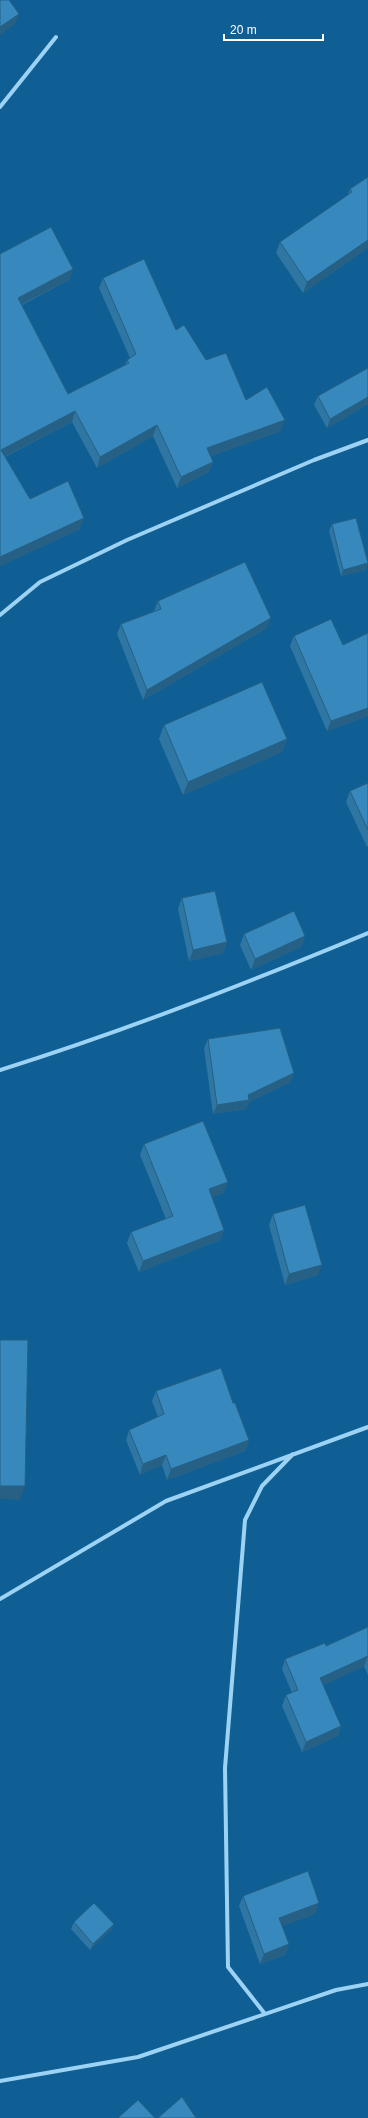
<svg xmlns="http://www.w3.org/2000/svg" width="368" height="2118" font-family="Helvetica,sans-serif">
  <rect width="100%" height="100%" fill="#0f5f94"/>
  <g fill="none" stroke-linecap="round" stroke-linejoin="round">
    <!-- street -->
    <path stroke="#9cd2f4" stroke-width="4" d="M 0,107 L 56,37
      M 0,615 L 40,582 L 127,540 L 314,460 L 368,440
      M 0,1070 C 125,1031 247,983 368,933
      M 0,1599 L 166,1501 L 368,1427
      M 265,2014 L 228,1967 L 225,1768 L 245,1520 L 262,1486 L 293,1454
      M 0,2081 L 138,2057 L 336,1990 L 368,1984"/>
  </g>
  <!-- wall -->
  <path fill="#2f76a3" d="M 368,177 L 368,248 L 303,293 L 276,253 L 280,242 L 348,195 L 350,189 Z
    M 0,254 L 73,269 L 69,280 L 22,305 L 68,394 L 125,365 L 127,360 L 130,358 L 99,288 L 103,278 L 176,330 L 246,400 L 281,431 L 211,456 L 213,462 L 209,472 L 177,488 L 153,436 L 97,468 L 72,422 L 5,457 L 30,499 L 80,529 L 0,566 Z
    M 368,368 L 368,404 L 327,428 L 314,405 L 318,396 Z
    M 332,524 L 366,570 L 341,576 L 329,531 Z
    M 158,601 L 267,628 L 143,700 L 117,634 L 121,624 L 154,611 Z
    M 368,633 L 368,716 L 327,731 L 290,646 L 294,636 L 343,645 Z
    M 164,725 L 287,739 L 282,752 L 183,795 L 159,739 Z
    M 368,783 L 368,846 L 367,847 L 346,802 L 350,791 Z
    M 182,898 L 227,942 L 223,953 L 189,961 L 178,909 Z
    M 244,934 L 305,936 L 301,947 L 251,970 L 240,945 Z
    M 208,1039 L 291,1082 L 249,1102 L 246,1109 L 213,1114 L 204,1048 Z
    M 144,1144 L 224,1193 L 212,1197 L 224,1230 L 220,1240 L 139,1272 L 127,1243 L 131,1232 L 166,1219 L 140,1155 Z
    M 273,1214 L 318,1275 L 285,1285 L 269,1225 Z
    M 156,1391 L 233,1403 L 249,1440 L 245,1451 L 167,1480 L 162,1465 L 140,1475 L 126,1440 L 129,1430 L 158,1417 L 152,1401 Z
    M 368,1627 L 368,1675 L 364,1666 L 323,1685 L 341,1726 L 338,1736 L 302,1752 L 282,1706 L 286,1695 L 292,1693 L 282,1669 L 285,1659 L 326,1646 Z
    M 243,1896 L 315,1914 L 282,1926 L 289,1944 L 285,1955 L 260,1964 L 239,1906 Z
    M 74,1922 L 114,1924 L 111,1930 L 90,1950 L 71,1929 Z"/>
  <!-- shaded-wall -->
  <path fill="#266084" d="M 19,14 L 15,24 L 0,35 L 0,27 Z
    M 368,240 L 368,248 L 303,293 L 307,282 Z
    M 73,269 L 69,280 L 14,308 L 18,298 Z
    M 368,397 L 368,404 L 327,428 L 330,419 Z
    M 75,411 L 72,422 L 0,459 L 1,450 Z
    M 285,420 L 281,431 L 203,459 L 207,448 Z
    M 157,425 L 153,436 L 97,468 L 100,457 Z
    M 213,462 L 209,472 L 177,488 L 181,477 Z
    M 84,518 L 80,529 L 0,566 L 0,557 Z
    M 368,563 L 366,570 L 341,576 L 343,570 Z
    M 271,618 L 267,628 L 143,700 L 147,690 Z
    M 368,708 L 368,716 L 327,731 L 331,721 Z
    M 287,739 L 282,752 L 183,795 L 188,782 Z
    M 305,936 L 301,947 L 251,970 L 255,959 Z
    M 227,942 L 223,953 L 189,961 L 193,950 Z
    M 294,1073 L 291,1082 L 249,1102 L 246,1109 L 213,1114 L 217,1105 L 248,1095 Z
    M 228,1182 L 224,1193 L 206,1200 L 209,1189 Z
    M 224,1230 L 220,1240 L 139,1272 L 143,1261 Z
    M 322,1265 L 318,1275 L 285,1285 L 289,1274 Z
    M 249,1440 L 245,1451 L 167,1480 L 171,1469 Z
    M 166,1455 L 162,1465 L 140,1475 L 143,1464 Z
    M 0,1486 L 25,1486 L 20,1500 L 0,1499 Z
    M 368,1656 L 364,1666 L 317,1688 L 320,1678 Z
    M 341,1726 L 338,1736 L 302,1752 L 306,1742 Z
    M 319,1903 L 315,1914 L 275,1929 L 279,1918 Z
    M 114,1924 L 111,1930 L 90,1950 L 93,1944 Z
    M 289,1944 L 285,1955 L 260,1964 L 264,1954 Z"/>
  <!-- building -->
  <path fill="#3789bd" stroke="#266084" d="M 0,0 L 9,0 L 19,14 L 0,27 Z
    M 368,177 L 368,240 L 307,282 L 280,242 L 352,192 L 350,189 Z
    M 51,227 L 73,269 L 18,298 L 68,394 L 129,363 L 127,360 L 136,354 L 103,278 L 144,259 L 176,330 L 184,325 L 206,360 L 226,353 L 246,400 L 267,387 L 285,420 L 207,448 L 213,462 L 181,477 L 157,425 L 100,457 L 75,411 L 1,450 L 30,499 L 68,481 L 84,518 L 0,557 L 0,254 Z
    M 368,368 L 368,397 L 330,419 L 318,396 Z
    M 356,518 L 368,563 L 343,570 L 332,524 Z
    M 245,562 L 271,618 L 147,690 L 121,624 L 161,609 L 158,601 Z
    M 331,619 L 343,645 L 368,633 L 368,708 L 331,721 L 294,636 Z
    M 262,682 L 287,739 L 188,782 L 164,725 Z
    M 368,783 L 368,830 L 350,791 Z
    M 215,891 L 227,942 L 193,950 L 182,898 Z
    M 294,911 L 305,936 L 255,959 L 244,934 Z
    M 280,1028 L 294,1073 L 248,1095 L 249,1100 L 217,1105 L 208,1039 Z
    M 203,1121 L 228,1182 L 209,1189 L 224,1230 L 143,1261 L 131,1232 L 173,1216 L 144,1144 Z
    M 305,1205 L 322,1265 L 289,1274 L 273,1214 Z
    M 0,1340 L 28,1340 L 25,1486 L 0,1486 Z
    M 221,1368 L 233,1403 L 235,1403 L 249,1440 L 171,1469 L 166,1455 L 143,1464 L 129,1430 L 164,1414 L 156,1391 Z
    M 368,1627 L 368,1656 L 320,1678 L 341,1726 L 306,1742 L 286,1695 L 298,1690 L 285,1659 L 325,1643 L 326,1646 Z
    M 308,1871 L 319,1903 L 279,1918 L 289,1944 L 264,1954 L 243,1896 Z
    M 94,1903 L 114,1924 L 93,1944 L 74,1922 Z
    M 182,2097 L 196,2118 L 158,2118 Z
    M 138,2100 L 155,2118 L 118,2118 Z"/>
  <!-- scale -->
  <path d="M224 34v6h99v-6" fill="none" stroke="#ffffff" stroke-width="2"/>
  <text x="230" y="34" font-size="12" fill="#ffffff" stroke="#0f5f94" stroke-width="3" paint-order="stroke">20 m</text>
</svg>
